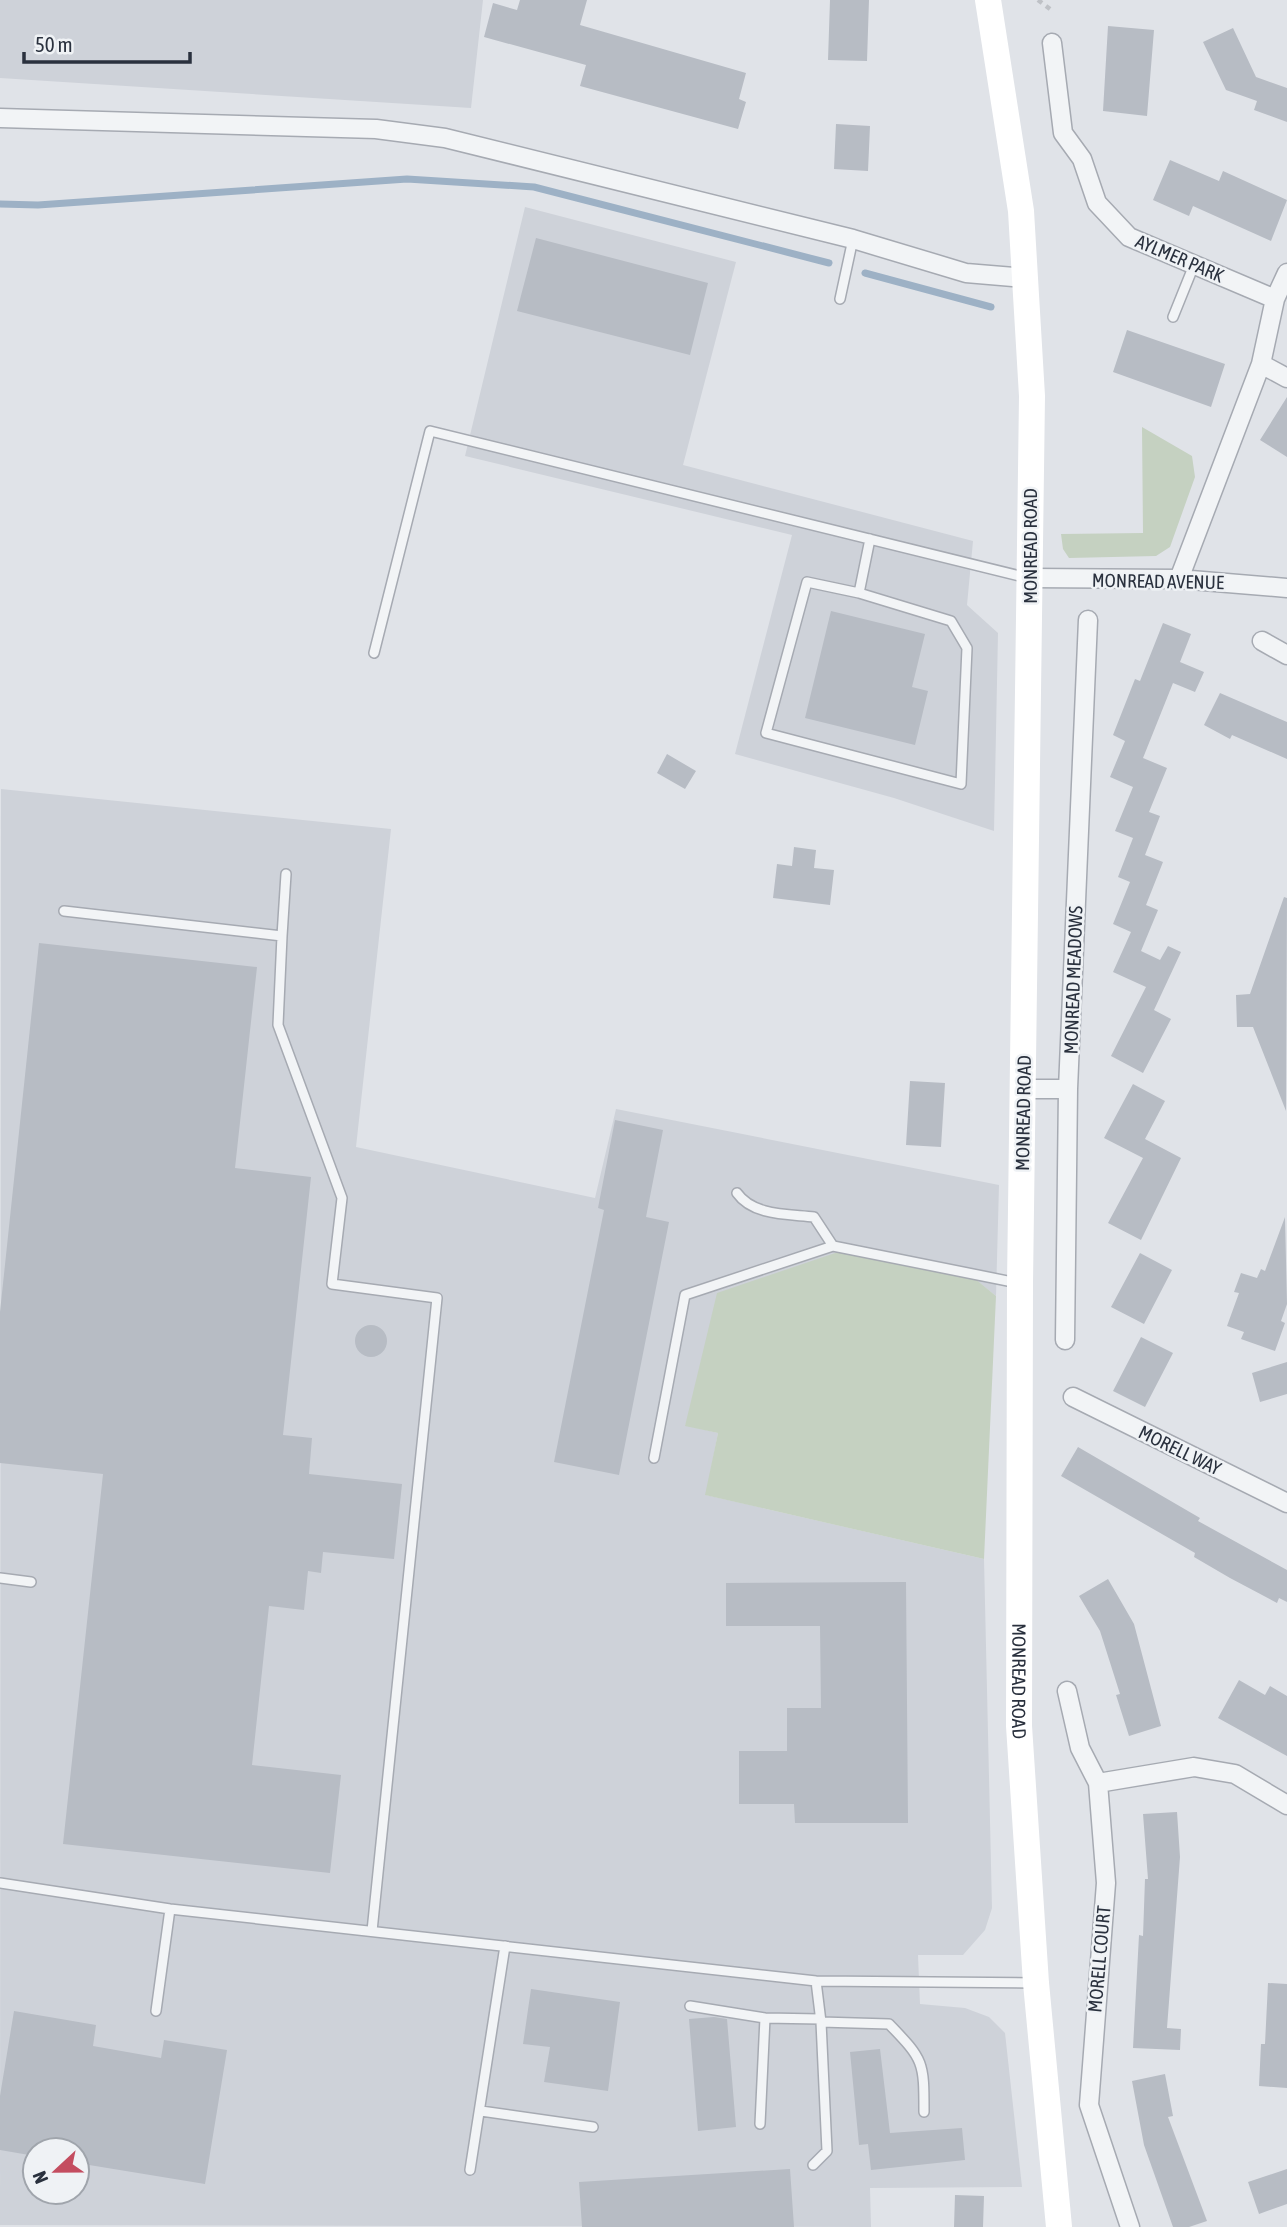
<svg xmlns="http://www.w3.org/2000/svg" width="1287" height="2227" font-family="'Asap Condensed',sans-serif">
  <rect width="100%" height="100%" fill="#e0e3e8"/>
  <!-- built -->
  <path fill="#ced2d9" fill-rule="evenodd" d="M 0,0 L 483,0 L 471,108 L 0,78 Z
    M 525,207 L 736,262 L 683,465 L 973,541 L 967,605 L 998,633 L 994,831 L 894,798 L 735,754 L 792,535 L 465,456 Z
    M 1,789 L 391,829 L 356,1147 L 595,1198 L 616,1109 L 999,1185 L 996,1296 L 971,1276 L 685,1425 L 718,1433 L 706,1495 L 984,1559 L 992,1908 L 985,1930 L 963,1955 L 918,1955 L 920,2004 L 965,2008 L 989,2017 L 1005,2033 L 1022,2187 L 870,2188 L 871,2227 L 0,2225 ZM 35,2150 L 77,2150 L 77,2192 L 35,2192 Z"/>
  <!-- green -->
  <path fill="#c5d1c1" d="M 1142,427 L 1192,456 L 1195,477 L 1170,547 L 1156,556 L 1069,558 L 1063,549 L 1061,534 L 1143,533 Z
    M 847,1249 L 974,1278 L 996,1296 L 984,1559 L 705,1495 L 718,1433 L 685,1426 L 717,1293 Z"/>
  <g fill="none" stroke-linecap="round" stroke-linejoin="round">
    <!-- stream -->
    <path stroke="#9db1c5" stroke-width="7" d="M 0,204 L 38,205 L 407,179 L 534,187 L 829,263
      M 865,273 L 991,307"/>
  </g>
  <!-- building -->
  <path fill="#b7bcc4" d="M 520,0 L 587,0 L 580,25 L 746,73 L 739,99 L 746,102 L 738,129 L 580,86 L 586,65 L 484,37 L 493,3 L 517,10 Z
    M 830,0 L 869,0 L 867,61 L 828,60 Z
    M 1108,26 L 1154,30 L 1147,116 L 1103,111 Z
    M 1233,28 L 1256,77 L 1287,88 L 1287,122 L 1254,110 L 1257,101 L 1226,90 L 1203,42 Z
    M 836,124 L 870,126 L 868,171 L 834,169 Z
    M 1170,160 L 1219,181 L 1223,171 L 1287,200 L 1271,241 L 1193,206 L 1189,216 L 1153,200 Z
    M 536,238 L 708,283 L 690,355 L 517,311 Z
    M 1127,330 L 1225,364 L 1211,407 L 1113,372 Z
    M 1287,397 L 1287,457 L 1260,440 Z
    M 831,611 L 925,634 L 912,687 L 928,691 L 915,745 L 805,718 Z
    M 1163,623 L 1191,634 L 1180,662 L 1204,672 L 1195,692 L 1173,683 L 1143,758 L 1167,768 L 1149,812 L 1160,816 L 1145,855 L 1163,862 L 1146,905 L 1158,910 L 1141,951 L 1160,960 L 1168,946 L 1181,952 L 1154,1010 L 1171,1019 L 1143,1073 L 1111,1056 L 1146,987 L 1113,972 L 1131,932 L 1113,924 L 1130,882 L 1118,877 L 1133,838 L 1115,831 L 1133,787 L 1110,777 L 1125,741 L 1113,735 L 1135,679 L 1140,681 Z
    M 1220,693 L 1287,722 L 1287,759 L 1232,735 L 1230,739 L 1204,725 Z
    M 667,754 L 696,771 L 685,789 L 657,773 Z
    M 794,847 L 816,850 L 814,868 L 834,870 L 830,905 L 773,898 L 777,864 L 792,866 Z
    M 1284,897 L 1287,898 L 1286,1111 L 1253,1027 L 1237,1027 L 1236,995 L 1250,994 Z
    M 39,943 L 257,967 L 235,1168 L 311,1177 L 283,1435 L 312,1438 L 309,1474 L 402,1484 L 394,1559 L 323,1552 L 321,1573 L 308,1571 L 304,1610 L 269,1606 L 252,1765 L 341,1775 L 330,1873 L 63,1844 L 103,1474 L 0,1463 L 0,1312 Z
    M 910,1081 L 945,1083 L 941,1147 L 906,1145 Z
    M 1133,1084 L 1165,1101 L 1145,1139 L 1181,1158 L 1141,1240 L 1108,1223 L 1143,1158 L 1104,1138 Z
    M 615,1120 L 663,1130 L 646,1217 L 669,1222 L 619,1475 L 554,1462 L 604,1210 L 598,1208 Z
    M 1285,1217 L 1287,1304 L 1281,1321 L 1285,1323 L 1275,1351 L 1241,1339 L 1244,1332 L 1227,1326 L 1239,1293 L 1234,1292 L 1241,1273 L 1257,1278 L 1261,1269 L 1265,1271 Z
    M 1140,1253 L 1172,1270 L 1144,1324 L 1111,1307 Z
    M355 1341a16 16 0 1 1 32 0a16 16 0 1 1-32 0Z
    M 1141,1337 L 1173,1353 L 1145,1407 L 1113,1391 Z
    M 1287,1362 L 1287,1394 L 1260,1402 L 1252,1373 Z
    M 1078,1447 L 1200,1518 L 1198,1521 L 1287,1570 L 1287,1602 L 1279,1598 L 1277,1603 L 1230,1578 L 1194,1557 L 1195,1553 L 1061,1476 Z
    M 1108,1579 L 1134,1624 L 1161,1726 L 1129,1736 L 1116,1695 L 1120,1694 L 1100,1631 L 1079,1596 Z
    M 906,1582 L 908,1823 L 795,1823 L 794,1804 L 739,1804 L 739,1751 L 787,1751 L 787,1708 L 821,1708 L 820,1626 L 726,1626 L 726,1583 Z
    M 1239,1680 L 1265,1695 L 1270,1686 L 1287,1696 L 1287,1756 L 1218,1718 Z
    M 1177,1812 L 1180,1857 L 1167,2028 L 1181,2029 L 1180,2050 L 1133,2048 L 1139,1935 L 1143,1936 L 1145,1879 L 1148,1879 L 1143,1814 Z
    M 1268,1983 L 1287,1984 L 1287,2088 L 1259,2086 L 1261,2044 L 1265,2044 Z
    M 531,1989 L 620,2002 L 608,2091 L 544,2082 L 550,2047 L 523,2044 Z
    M 14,2011 L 96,2025 L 93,2046 L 161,2058 L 164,2040 L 227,2050 L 205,2184 L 77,2163 L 77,2150 L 35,2150 L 35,2156 L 0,2150 L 0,2096 Z
    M 714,2017 L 727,2019 L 736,2127 L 698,2131 L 689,2019 Z
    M 880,2049 L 890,2133 L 962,2128 L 965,2160 L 871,2170 L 868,2144 L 859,2145 L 850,2052 Z
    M 1165,2074 L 1173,2116 L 1168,2117 L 1207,2221 L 1189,2227 L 1173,2227 L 1144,2145 L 1132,2081 Z
    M 790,2169 L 794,2227 L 582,2227 L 579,2182 Z
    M 1287,2169 L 1287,2204 L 1259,2214 L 1248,2182 Z
    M 955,2195 L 984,2196 L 983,2227 L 954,2227 Z"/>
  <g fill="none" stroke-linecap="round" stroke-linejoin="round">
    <!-- lane casing -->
    <g stroke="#a6aab2" stroke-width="12">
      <path id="lane" d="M 840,299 L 853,239
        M 1173,317 L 1194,265
        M 859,593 L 807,582 L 766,733 L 961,784 L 967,648 L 951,621 L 859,593 L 870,539
        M 374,653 L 430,431 L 1028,578
        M 64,911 L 282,936 L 278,1025 L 342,1198 L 332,1284 L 437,1298 L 372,1931
        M 282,936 L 286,874
        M 737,1193 C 753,1216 789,1214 814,1217 L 833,1246
        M 654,1458 L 685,1295 L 833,1246 L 1018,1283
        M 0,1578 L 31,1582
        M 0,1883 L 170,1909 L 816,1981 L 1034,1983
        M 690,2006 L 765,2018 L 820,2019
        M 156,2011 L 170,1909
        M 821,2022 L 889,2024 C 924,2060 924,2062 924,2112
        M 481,2111 L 593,2127
        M 760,2124 L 765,2018
        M 813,2165 L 827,2151 L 821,2022 L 816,1981
        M 470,2170 L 505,1946"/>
    </g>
    <!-- street casing -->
    <g stroke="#a6aab2" stroke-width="21">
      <path id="street" d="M 1052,43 L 1063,133 L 1082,159 L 1097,203 L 1129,237 L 1275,299
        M 0,118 L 376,129 L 445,138 L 853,239 L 966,273 L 1025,278
        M 1261,364 L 1287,378
        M 1029,578 L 1179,579 L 1287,588
        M 1179,579 L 1261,364 L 1275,299 L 1287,273
        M 1262,641 L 1287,655
        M 1023,1089 L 1068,1089
        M 1065,1340 L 1068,1089 L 1088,620
        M 1073,1397 L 1287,1503
        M 1067,1691 L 1080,1748 L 1098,1783 L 1106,1883 L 1089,2105 L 1130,2227
        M 1098,1783 L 1194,1767 L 1235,1774 L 1287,1805"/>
    </g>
    <!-- path -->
    <path stroke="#bec1c6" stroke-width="4.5" stroke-dasharray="5 5" stroke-linecap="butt" d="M 1038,0 L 1050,9"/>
    <!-- lane -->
    <use href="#lane" stroke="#f2f4f6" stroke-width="9"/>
    <!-- street -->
    <use href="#street" stroke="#f2f4f6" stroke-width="18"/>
    <!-- secondary -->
    <path stroke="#fff" stroke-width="26" id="s1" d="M 988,0 L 1021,211 L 1032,396 L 1020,1283 L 1019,1726 L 1036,1983 L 1059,2227"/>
  </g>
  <g text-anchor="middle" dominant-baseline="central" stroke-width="5" stroke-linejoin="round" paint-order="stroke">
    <!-- street labels -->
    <g font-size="19" fill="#2a313e" stroke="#eff2f5">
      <text transform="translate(1180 258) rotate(23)">AYLMER PARK</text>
      <text transform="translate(1030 546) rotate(-90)">MONREAD ROAD</text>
      <text transform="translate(1158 581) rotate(1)">MONREAD AVENUE</text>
      <text transform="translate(1073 980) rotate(-88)">MONREAD MEADOWS</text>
      <text transform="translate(1023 1113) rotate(-89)">MONREAD ROAD</text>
      <text transform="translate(1180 1450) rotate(26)">MORELL WAY</text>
      <text stroke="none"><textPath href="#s1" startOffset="1684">MONREAD ROAD</textPath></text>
      <text transform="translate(1099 1959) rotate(-85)">MORELL COURT</text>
    </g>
  </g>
  <!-- north arrow -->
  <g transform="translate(56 2171) rotate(248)"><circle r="33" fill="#eff2f5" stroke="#a0a5ac" stroke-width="2"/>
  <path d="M0-5L12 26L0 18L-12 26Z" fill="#c44d60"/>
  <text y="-10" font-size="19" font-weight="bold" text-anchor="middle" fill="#2a313e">N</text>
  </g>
  <!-- scale -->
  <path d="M24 52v10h166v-10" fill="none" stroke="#2a313e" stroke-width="3.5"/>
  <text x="35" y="52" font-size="21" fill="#2a313e" stroke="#eff2f5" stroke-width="5" paint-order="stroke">50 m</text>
</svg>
